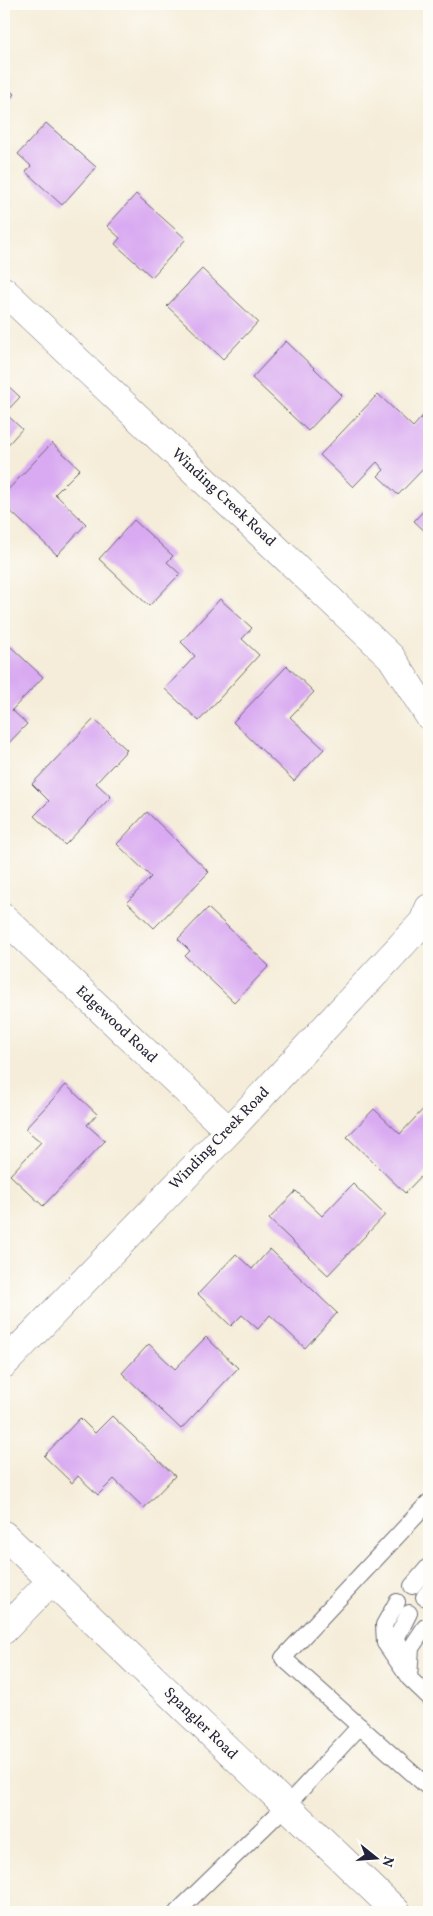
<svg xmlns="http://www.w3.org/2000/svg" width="433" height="1916" font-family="Vollkorn,serif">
  <rect width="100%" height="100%" fill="#fdfcf7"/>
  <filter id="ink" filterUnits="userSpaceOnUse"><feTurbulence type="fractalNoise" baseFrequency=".02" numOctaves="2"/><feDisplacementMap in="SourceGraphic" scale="10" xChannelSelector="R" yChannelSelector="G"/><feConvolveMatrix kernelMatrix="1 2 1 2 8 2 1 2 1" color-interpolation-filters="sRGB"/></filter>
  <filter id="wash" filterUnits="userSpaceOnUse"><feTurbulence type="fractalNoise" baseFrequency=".0096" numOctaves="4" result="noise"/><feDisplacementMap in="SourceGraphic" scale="20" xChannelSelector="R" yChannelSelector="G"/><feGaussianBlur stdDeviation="1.12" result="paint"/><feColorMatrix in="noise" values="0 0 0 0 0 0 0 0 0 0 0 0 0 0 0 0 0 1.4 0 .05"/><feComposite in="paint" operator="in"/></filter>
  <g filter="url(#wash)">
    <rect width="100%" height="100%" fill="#f5edd9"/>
    <g id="blocks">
      <!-- building -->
      <path fill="#d9aaf1" d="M 4,85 L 14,94 L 4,106 Z
        M 46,123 L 96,167 L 62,205 L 26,172 L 31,166 L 18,154 Z
        M 136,194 L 186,239 L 152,277 L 115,244 L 120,238 L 107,226 Z
        M 202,269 L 258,322 L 223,359 L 167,306 Z
        M 286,341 L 342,395 L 308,431 L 252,378 Z
        M 4,382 L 20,397 L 5,413 L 22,429 L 4,449 Z
        M 378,394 L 413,427 L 429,409 L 429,463 L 398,495 L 378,476 L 384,470 L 377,462 L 353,487 L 320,455 Z
        M 52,443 L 80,469 L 55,494 L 86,524 L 57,555 L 4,505 L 4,494 Z
        M 429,505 L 429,535 L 414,521 Z
        M 134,520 L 173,556 L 167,562 L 180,574 L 149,606 L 99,559 Z
        M 220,599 L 252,628 L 242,639 L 259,655 L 199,721 L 165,689 L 195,656 L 181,642 Z
        M 10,646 L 43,677 L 12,710 L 27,724 L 4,748 L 4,652 Z
        M 287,666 L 314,692 L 290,717 L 324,749 L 294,781 L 233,722 Z
        M 94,719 L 127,750 L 96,783 L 111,797 L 65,845 L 34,816 L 49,801 L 32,784 Z
        M 147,812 L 209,872 L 154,928 L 127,902 L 151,877 L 117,844 Z
        M 208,908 L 269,966 L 234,1002 L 185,956 L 190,951 L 178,939 Z
        M 66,1085 L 97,1114 L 87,1125 L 105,1141 L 43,1206 L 10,1175 L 41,1142 L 25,1129 Z
        M 429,1103 L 429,1168 L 405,1193 L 347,1137 L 374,1109 L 400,1134 Z
        M 353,1184 L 385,1215 L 328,1275 L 269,1219 L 296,1191 L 322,1216 Z
        M 270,1249 L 337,1313 L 305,1348 L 270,1315 L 258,1329 L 242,1315 L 231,1326 L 198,1294 L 236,1254 L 252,1269 Z
        M 206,1337 L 238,1368 L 181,1429 L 122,1373 L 149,1344 L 175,1369 Z
        M 112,1416 L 175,1476 L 144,1508 L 114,1479 L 98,1495 L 78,1476 L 72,1483 L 44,1456 L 80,1418 L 95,1433 Z"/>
    </g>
  </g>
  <g filter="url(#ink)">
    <use href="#blocks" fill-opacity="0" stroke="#6c6972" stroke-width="1"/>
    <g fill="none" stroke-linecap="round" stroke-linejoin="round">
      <!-- service casing -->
      <g stroke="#6c6972" stroke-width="18">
        <path id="service" d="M 429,1502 L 283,1658 L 429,1788
          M 412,1586 L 429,1566
          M 424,1597 L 429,1591
          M 397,1602 L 384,1625 L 385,1643 L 409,1678
          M 425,1627 L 411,1648 L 409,1678 L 429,1697
          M 404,1664 L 397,1637 L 409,1613
          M 177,1912 L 286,1806 L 360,1726"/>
      </g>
      <!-- minor casing -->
      <g stroke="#6c6972" stroke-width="29">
        <path id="minor" d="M 4,291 L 391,657 L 429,716
          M 4,918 L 229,1131
          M 4,1364 L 229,1131 L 423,922 L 429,908
          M 4,1535 L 397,1912
          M 4,1630 L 51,1581"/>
      </g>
      <!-- service -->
      <use href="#service" stroke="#fff" stroke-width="16"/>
      <!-- minor -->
      <use href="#minor" stroke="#fff" stroke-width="28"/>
    </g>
  </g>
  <g text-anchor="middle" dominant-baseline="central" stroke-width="5" stroke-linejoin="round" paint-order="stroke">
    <!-- street labels -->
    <g font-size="15" fill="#22223b" stroke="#fdfcf7">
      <text transform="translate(223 498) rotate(43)">Winding Creek Road</text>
      <text transform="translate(116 1025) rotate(43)">Edgewood Road</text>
      <text transform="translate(220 1139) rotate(-46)">Winding Creek Road</text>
      <text transform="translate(200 1724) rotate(44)">Spangler Road</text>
    </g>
  </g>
  <!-- margin -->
  <rect width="433" height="1916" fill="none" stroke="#fdfcf7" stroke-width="20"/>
  <!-- north arrow -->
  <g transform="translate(376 1858) rotate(107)" stroke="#fdfcf7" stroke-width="4" paint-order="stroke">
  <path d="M0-4L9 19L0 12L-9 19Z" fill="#22223b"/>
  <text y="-8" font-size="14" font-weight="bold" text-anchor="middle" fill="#22223b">N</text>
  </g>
</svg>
